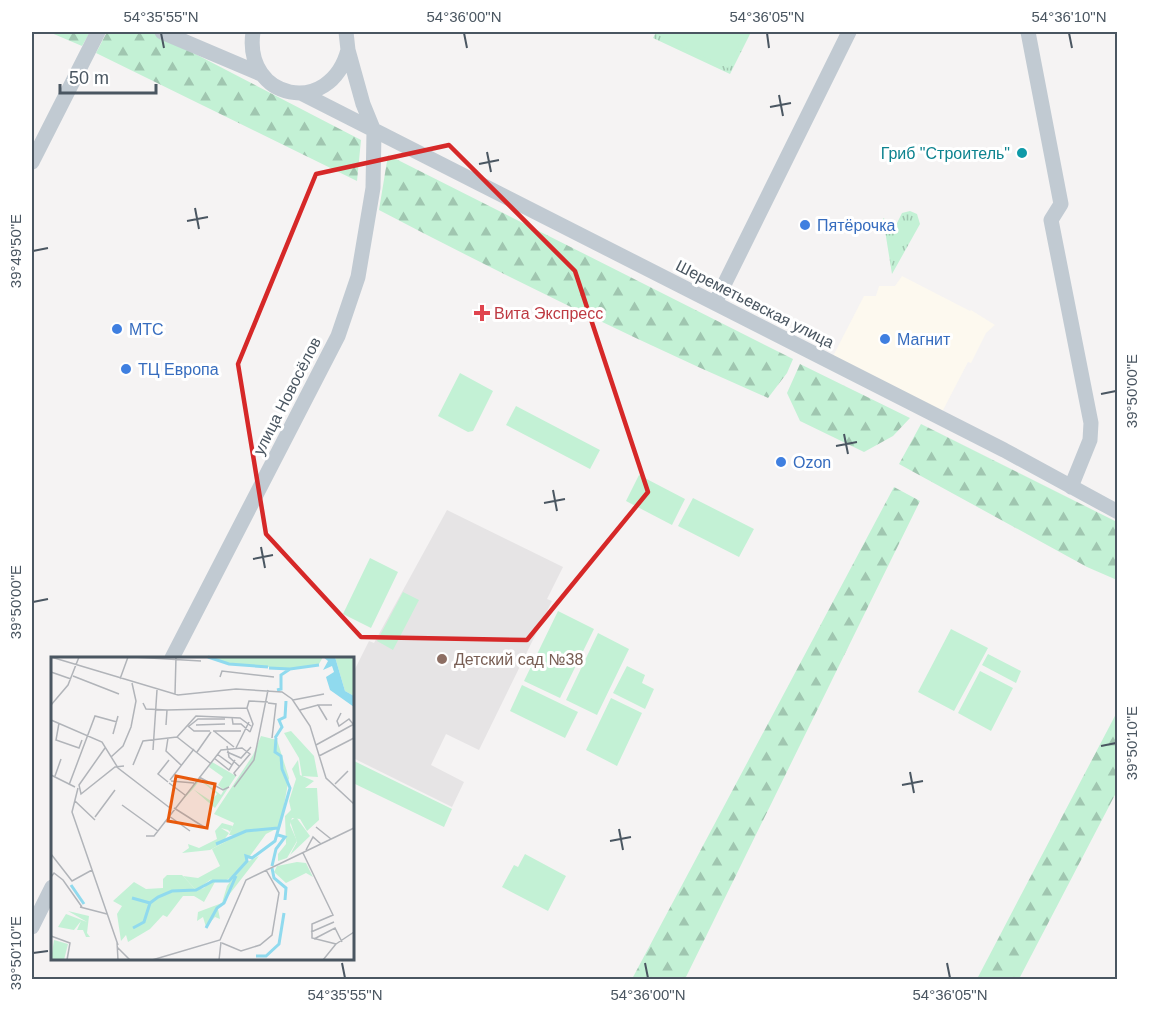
<svg xmlns="http://www.w3.org/2000/svg" width="1149" height="1011" font-family="Helvetica,sans-serif">
  <defs>
    <pattern id="grass-tufts" width="24" height="20" patternUnits="userSpaceOnUse" patternTransform="scale(1.5)"><rect width="24" height="20" fill="#c3f1d5"/><path d="M3 7l-1-3M5 7V3M7 7l1-3M15 17l-1-3M17 17v-4M19 17l1-3" fill="none" stroke="#a0c6b0"/></pattern>
    <pattern id="forest-firs" width="22" height="20" patternUnits="userSpaceOnUse" patternTransform="scale(1.5)"><rect width="22" height="20" fill="#c3f1d5"/><path d="M5 1l3.5 6h-7zM16 11l3.5 6h-7z" fill="#a0c6b0"/></pattern>
  </defs>
  <rect width="100%" height="100%" fill="#f5f3f3"/>
  <!-- commercial -->
  <path fill="#fdf9ef" d="M 902,276 L 970,311 L 971,310 L 995,325 L 986,333 L 971,363 L 968,362 L 941,414 L 832,358 L 864,296 L 876,296 L 879,286 L 895,286 Z"/>
  <!-- education -->
  <path fill="#e6e4e5" d="M 447,510 L 563,567 L 547,599 L 552,601 L 479,750 L 446,734 L 431,765 L 464,782 L 452,807 L 353,758 L 352,675 L 369,641 L 374,643 Z"/>
  <!-- grass -->
  <path fill="url(#grass-tufts)" d="M 656,32 L 751,32 L 730,74 L 653,38 Z
    M 910,211 L 917,214 L 920,224 L 892,274 L 883,218 L 896,225 L 902,213 Z"/>
  <!-- forest -->
  <path fill="url(#forest-firs)" d="M 49,32 L 90,32 L 82,46 Z
    M 107,32 L 153,32 L 361,140 L 357,181 L 96,53 Z
    M 388,155 L 793,359 L 787,373 L 768,398 C 636,340 507,277 379,210 Z
    M 800,364 L 910,418 L 893,436 L 864,452 L 800,421 L 787,393 Z
    M 921,424 L 1117,522 L 1117,580 L 1087,567 L 899,464 Z
    M 894,487 L 920,501 L 685,979 L 632,979 Z
    M 1117,712 L 1117,791 L 1019,979 L 977,979 Z"/>
  <!-- park -->
  <path fill="#c3f1d5" d="M 686,32 L 745,32 L 728,68 L 680,46 Z
    M 460,373 L 493,391 L 473,431 L 468,432 L 438,416 Z
    M 516,406 L 600,450 L 590,469 L 506,425 Z
    M 639,475 L 685,499 L 672,525 L 626,501 Z
    M 693,498 L 754,529 L 739,557 L 678,526 Z
    M 370,558 L 398,572 L 371,628 L 343,614 Z
    M 403,592 L 419,600 L 393,650 L 377,641 Z
    M 558,611 L 594,629 L 560,698 L 524,681 Z
    M 951,629 L 988,648 L 954,711 L 918,692 Z
    M 598,633 L 629,649 L 597,715 L 566,700 Z
    M 988,654 L 1021,671 L 1016,683 L 982,665 Z
    M 627,666 L 645,675 L 642,683 L 654,689 L 645,709 L 613,693 Z
    M 980,671 L 1013,688 L 991,731 L 958,713 Z
    M 522,685 L 578,712 L 565,738 L 510,711 Z
    M 611,698 L 642,713 L 617,766 L 586,750 Z
    M 352,760 L 452,809 L 444,827 L 353,783 Z
    M 525,854 L 566,876 L 548,911 L 502,887 L 514,865 L 518,867 Z"/>
  <g fill="none" stroke-linecap="round" stroke-linejoin="round">
    <!-- minor -->
    <path stroke="#c1cad2" stroke-width="15" d="M 162,32 L 261,74
      M 253,32 C 243,100 330,118 348,50
      M 1028,32 L 1061,204 L 1051,220 L 1091,423 L 1090,440 L 1071,487
      M 301,93 L 1004,450 L 1118,512
      M 32,162 L 98,32
      M 715,303 L 849,32
      M 172,658 L 338,336 L 358,277 L 373,188 L 374,131 L 363,104 L 348,50 L 346,32
      M 32,927 L 52,887"/>
  </g>
  <!-- marked area -->
  <path fill="none" stroke="#d62828" stroke-width="4.5" stroke-linejoin="round" d="M 449,145 L 575,271 L 648,492 L 527,640 L 361,637 L 266,534 L 238,364 L 316,174 Z"/>
  <!-- ticks -->
  <path fill="none" stroke="#4a5661" stroke-width="2" d="M 161,33 L 164,48M 464,33 L 467,48M 767,33 L 769,48M 1069,33 L 1072,48M 779,95 L 783,116M 770,107 L 791,103M 487,152 L 491,172M 479,164 L 499,160M 195,208 L 199,229M 187,221 L 208,217M 33,251 L 48,248M 1101,394 L 1116,391M 844,434 L 848,454M 836,446 L 857,442M 553,490 L 557,511M 544,503 L 565,499M 261,547 L 265,568M 253,559 L 273,555M 33,602 L 48,599M 1101,746 L 1116,743M 910,772 L 914,793M 902,785 L 923,781M 619,829 L 623,850M 610,841 L 631,837M 33,953 L 48,951M 342,963 L 345,978M 645,963 L 648,978M 947,963 L 950,978"/>
  <!-- markers -->
  <circle fill="#0f9aa8" stroke="#fff" stroke-width="2" cx="1022" cy="153" r="6"/>
  <g fill="#3f7fe0" stroke="#fff" stroke-width="2">
    <circle cx="805" cy="225" r="6"/>
    <circle cx="117" cy="329" r="6"/>
    <circle cx="885" cy="339" r="6"/>
    <circle cx="126" cy="369" r="6"/>
    <circle cx="781" cy="462" r="6"/>
  </g>
  <path fill="#e0444e" stroke="#fff" stroke-width="2" d="M479 304h6v6h6v6h-6v6h-6v-6h-6v-6h6z"/>
  <circle fill="#8d6e63" stroke="#fff" stroke-width="2" cx="442" cy="659" r="6"/>
  <g text-anchor="middle" dominant-baseline="central" stroke-width="6" stroke-linejoin="round" paint-order="stroke">
    <!-- culture labels -->
    <g font-size="16" fill="#0d838f" stroke="#fff" text-anchor="end">
      <text x="1010" y="153">Гриб "Строитель"</text>
    </g>
    <!-- shop labels -->
    <g font-size="16" fill="#366cbe" stroke="#fff" text-anchor="start">
      <text x="817" y="225">Пятёрочка</text>
      <text x="129" y="329">МТС</text>
      <text x="897" y="339">Магнит</text>
      <text x="138" y="369">ТЦ Европа</text>
      <text x="793" y="462">Ozon</text>
    </g>
    <!-- street labels -->
    <g font-size="16" fill="#4a5661" stroke="#fff">
      <text transform="translate(755 304) rotate(27)">Шереметьевская улица</text>
      <text transform="translate(287 396) rotate(-63)">улица Новосёлов</text>
    </g>
    <!-- health labels -->
    <g font-size="16" fill="#be3a42" stroke="#fff" text-anchor="start">
      <text x="494" y="313">Вита Экспресс</text>
    </g>
    <!-- education labels -->
    <g font-size="16" fill="#785e54" stroke="#fff" text-anchor="start">
      <text x="454" y="659">Детский сад №38</text>
    </g>
  </g>
  <!-- overview -->
  <g transform="translate(51 657)">
    <rect width="303" height="303" fill="#f5f3f3"/>
    <path d="M 159,0 L 272,0 L 268,7 L 239,12 L 178,6 ZM 284,0 L 303,0 L 303,39 L 294,34 Z" fill="#c3f1d5"/>
    <path d="M 247,103 L 249,118 L 263,124 L 254,131 L 266,131 L 268,163 L 256,174 L 249,162 L 241,161 L 239,168 L 246,184 L 236,201 L 227,204 L 227,197 L 235,187 L 234,159 L 240,153 L 238,144 L 245,122 L 241,112 ZM 161,105 L 185,119 L 164,151 L 142,132 L 125,150 L 148,121 L 170,138 L 173,133 L 167,128 L 172,120 L 158,110 ZM 149,123 L 166,137 L 160,144 L 142,132 ZM 171,166 L 182,169 L 179,175 L 177,173 L 170,171 L 178,176 L 173,183 L 185,179 L 159,193 L 131,196 L 138,191 L 137,187 L 148,191 L 166,182 L 164,174 ZM 208,199 L 167,252 L 169,262 L 164,260 L 155,270 L 152,260 L 146,264 L 147,255 L 171,246 L 176,229 L 192,207 ZM 246,205 L 255,206 L 262,220 L 255,216 L 235,226 L 223,215 L 226,209 ZM 116,218 L 131,218 L 145,233 L 153,231 L 162,220 L 176,223 L 164,225 L 153,245 L 143,239 L 132,239 L 116,260 L 112,258 L 99,272 L 77,285 L 75,278 L 70,284 L 66,257 L 71,249 L 62,244 L 83,225 L 95,232 L 112,231 L 112,222 ZM 17,254 L 38,259 L 36,276 L 39,280 L 35,280 L 32,273 L 26,273 L 30,264 L 23,273 L 7,270 L 15,257 L 36,265 ZM 3,283 L 17,287 L 13,303 L 0,303 Z" fill="#c3f1d5" fill-rule="evenodd"/>
    <path d="M 240,74 L 263,99 L 267,120 L 251,119 L 248,101 L 233,76 ZM 210,79 L 226,83 L 238,121 L 229,170 L 215,177 L 185,218 L 175,223 L 162,221 L 145,233 L 132,219 L 147,221 L 169,209 L 161,192 L 187,178 L 178,178 L 183,166 L 163,157 L 202,98 ZM 245,160 L 259,179 L 239,198 L 246,185 L 239,164 Z" fill="#c3f1d5"/>
    <path d="M 272,0 L 284,0 L 294,34 L 303,39 L 303,50 L 279,33 L 275,20 L 283,15 L 281,9 L 272,13 L 277,4 Z" fill="#90daee"/>
    <path fill="none" stroke="#90daee" stroke-width="3" d="M 157,0 L 178,7 L 217,10M 218,11 L 239,12 L 268,8M 226,33 L 230,32 L 230,18 L 239,12M 224,81 L 231,70 L 228,63 L 234,60 L 235,44M 165,187 L 195,174 L 227,171M 221,209 L 225,192 L 234,180 L 227,178M 221,211 L 223,221 L 235,231 L 234,243M 20,228 L 33,247M 81,241 L 99,246M 82,271 L 93,265 L 99,246 L 107,240 L 121,234 L 145,233 L 162,224 L 178,224 L 196,204 L 195,199 L 201,201 L 224,184 L 239,131 L 231,112 L 230,99 L 224,95 L 225,81M 155,271 L 166,251 L 173,246 L 185,219M 205,299 L 215,299 L 228,287 L 233,256"/>
    <path fill="none" stroke="#b1b4b9" stroke-width="1.5" d="M 0,0 L 127,38 L 185,32 L 231,35 L 241,42 L 259,69 L 275,121 L 303,147M 82,0 L 150,4M 0,15 L 20,22M 22,19 L 68,37M 169,20 L 171,14 L 223,20M 69,22 L 77,0M 124,37 L 125,0M 242,43 L 273,37M 92,46 L 95,52 L 116,53 L 115,68M 217,46 L 225,47 L 221,81M 0,48 L 17,28 L 28,0M 196,51 L 202,67 L 199,75M 196,51 L 198,44 L 217,45M 116,53 L 196,51M 249,53 L 267,48M 290,56 L 286,64 L 288,69 L 298,62 L 302,67M 181,60 L 182,67 L 190,67 L 199,75M 0,63 L 51,85 L 67,111 L 119,151M 276,63 L 267,48 L 281,48M 8,66 L 5,83 L 28,91 L 31,83M 145,68 L 174,67M 137,69 L 143,74 L 159,74M 137,70 L 147,62 L 174,62M 162,74 L 190,74M 163,74 L 183,90M 62,77 L 67,59M 126,80 L 145,59 L 189,61 L 200,69M 126,80 L 159,106M 117,81 L 115,94 L 130,108M 265,88 L 303,67M 176,89 L 178,100 L 188,109M 54,91 L 28,128 L 30,137 L 64,110 L 73,109M 185,91 L 198,65M 102,93 L 106,33M 146,95 L 160,75M 176,95 L 190,101 L 200,90M 166,97 L 181,108M 268,99 L 303,81M 60,100 L 72,89 L 80,70 L 85,44 L 81,26M 163,101 L 178,113 L 184,103M 82,108 L 92,84 L 126,80M 0,118 L 24,130M 4,119 L 10,102M 148,120 L 172,133 L 178,130M 119,123 L 143,92M 120,124 L 143,126M 117,125 L 107,117 L 118,103M 118,126 L 134,138M 284,127 L 297,114M 18,128 L 44,59 L 66,65M 183,130 L 203,103 L 217,33M 27,131 L 21,155 L 67,288M 24,144 L 44,163M 71,148 L 107,174M 123,151 L 153,170M 118,159 L 139,174M 44,160 L 64,133M 265,170 L 280,182M 95,179 L 103,179 L 170,93 L 191,91 L 199,97 L 183,116 L 185,119M 255,193 L 262,180 L 270,187M 252,196 L 282,258 L 261,267 L 261,281 L 285,287 L 272,303M 0,197 L 21,224 L 41,213M 0,220 L 3,216 L 12,223 L 31,250M 29,250 L 56,257M 260,275 L 283,265M 0,279 L 19,286 L 16,303M 263,282 L 284,271 L 291,285M 66,285 L 67,303M 171,286 L 190,294 L 209,288 L 221,278 L 228,236 L 215,213M 285,287 L 303,275M 66,290 L 79,303M 101,303 L 169,283 L 195,223 L 303,171M 168,303 L 170,285"/>
    <path fill="#e8590c" fill-opacity="0.15" stroke="#e8590c" stroke-width="3" d="M 125,119 L 164,127 L 156,171 L 117,164 Z"/>
    <rect width="303" height="303" fill="none" stroke="#4a5661" stroke-width="3"/>
  </g>
  <!-- border -->
  <rect width="1149" height="1011" fill="none" stroke="#ffffff" stroke-width="66"/>
  <!-- scale -->
  <path d="M60 84v9h96v-9" fill="none" stroke="#4a5661" stroke-width="3"/>
  <text x="69" y="84" font-size="18" fill="#4a5661" stroke="#ffffff" stroke-width="4.5" paint-order="stroke">50 m</text>
  <rect x="33" y="33" width="1083" height="945" fill="none" stroke="#4a5661" stroke-width="2"/>
  <g font-size="15" text-anchor="middle" fill="#4a5661">
    <text x="161" y="22">54°35'55"N</text>
    <text x="464" y="22">54°36'00"N</text>
    <text x="767" y="22">54°36'05"N</text>
    <text x="1069" y="22">54°36'10"N</text>
    <text transform="translate(16 251) rotate(-90)" y="5">39°49'50"E</text>
    <text transform="translate(1132 391) rotate(-90)" y="5">39°50'00"E</text>
    <text transform="translate(16 602) rotate(-90)" y="5">39°50'00"E</text>
    <text transform="translate(1132 743) rotate(-90)" y="5">39°50'10"E</text>
    <text transform="translate(16 953) rotate(-90)" y="5">39°50'10"E</text>
    <text x="345" y="1000">54°35'55"N</text>
    <text x="648" y="1000">54°36'00"N</text>
    <text x="950" y="1000">54°36'05"N</text>
  </g>
</svg>
